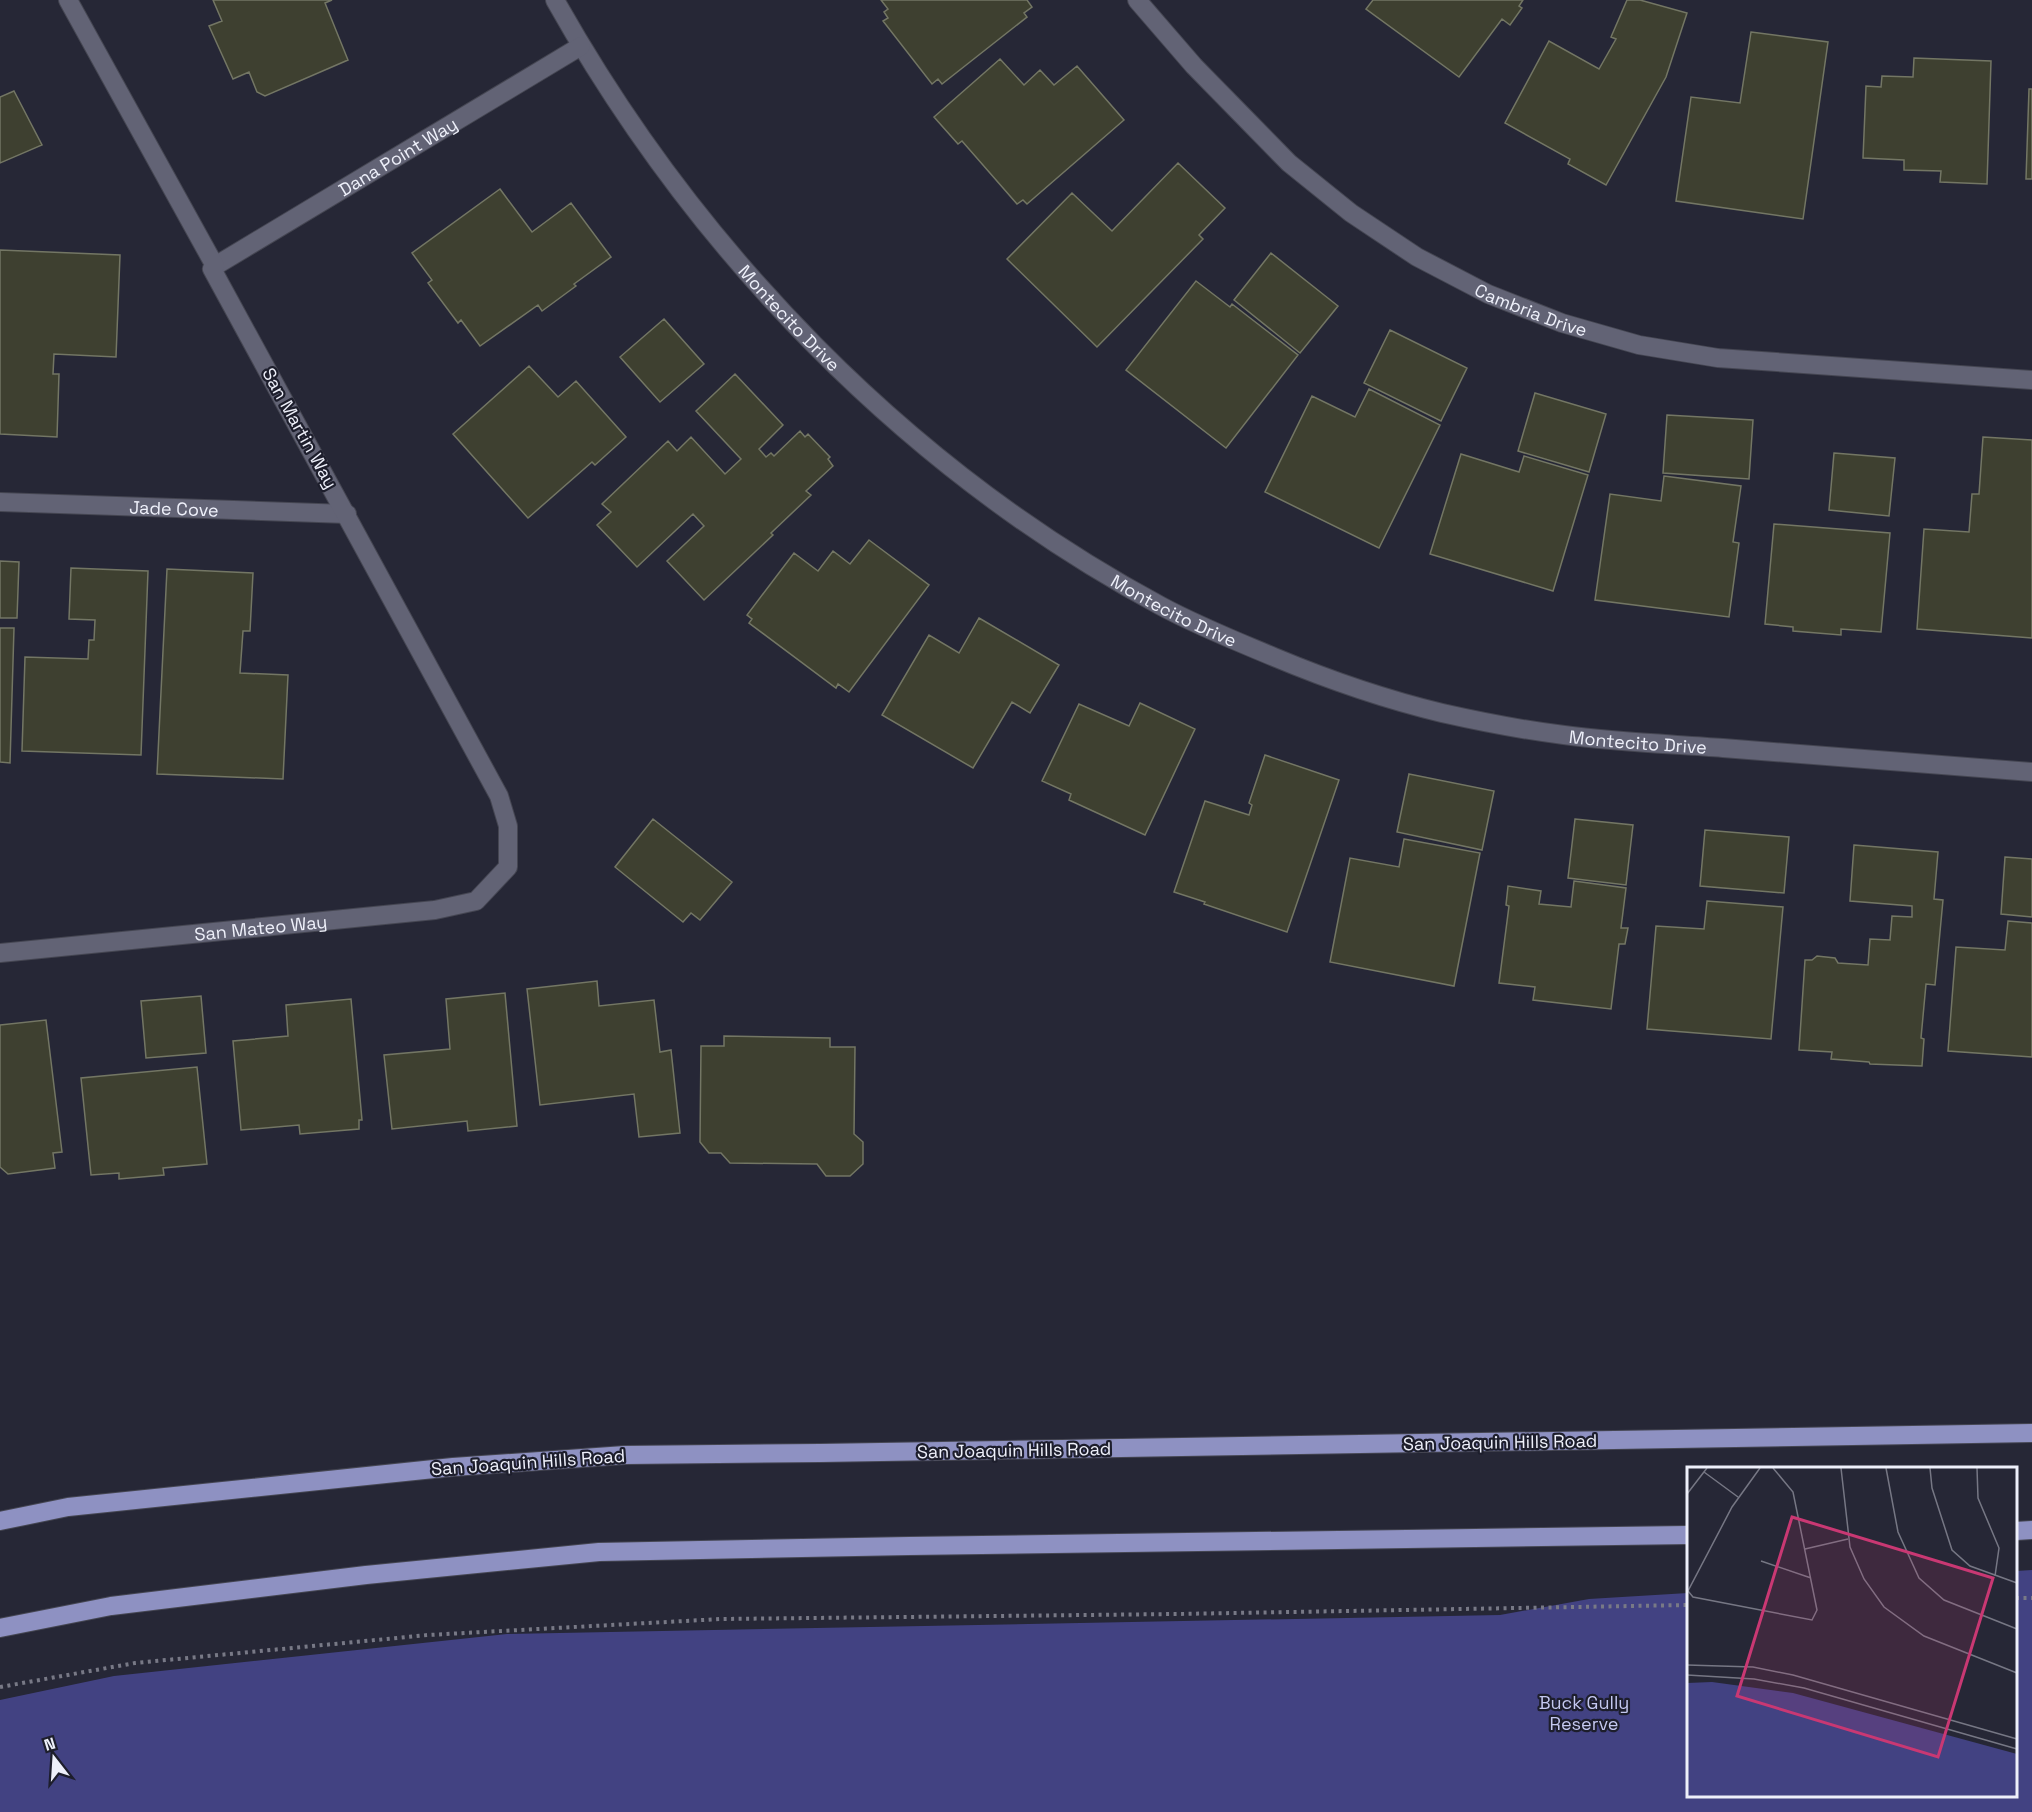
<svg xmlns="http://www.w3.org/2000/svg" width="2032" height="1812" font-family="'Space Grotesk',sans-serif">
  <rect width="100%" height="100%" fill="#262736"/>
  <!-- green -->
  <path fill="#424282" d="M 2032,1570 L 2032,1812 L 0,1812 L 0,1700 L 114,1676 L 507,1634 L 1500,1615 L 1589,1599 L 1688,1593 L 1688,1796 L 2016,1796 L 2016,1571 Z"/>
  <!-- building -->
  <path fill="#3e4030" stroke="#737664" stroke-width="1.5" d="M 213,0 L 332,0 L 325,3 L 348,60 L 265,96 L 257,92 L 249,72 L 233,79 L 209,26 L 222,21 Z
    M 881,0 L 1027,0 L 1032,7 L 1024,13 L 1027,17 L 942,84 L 938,79 L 932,84 L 883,21 L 888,18 L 884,12 L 888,9 Z
    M 1373,0 L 1523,0 L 1519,6 L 1522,8 L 1510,25 L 1502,19 L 1459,77 L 1366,9 Z
    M 1627,0 L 1640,0 L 1687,13 L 1666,77 L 1606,185 L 1568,164 L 1570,159 L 1505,123 L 1549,41 L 1599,69 L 1616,39 L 1611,37 Z
    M 1751,32 L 1828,42 L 1803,219 L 1676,201 L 1691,97 L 1740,103 Z
    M 1914,58 L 1991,61 L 1987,184 L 1940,182 L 1941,171 L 1904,170 L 1904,160 L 1863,158 L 1866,86 L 1881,87 L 1882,76 L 1913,77 Z
    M 1000,59 L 1024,85 L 1040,70 L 1054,85 L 1077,66 L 1124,120 L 1027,204 L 1023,200 L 1017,204 L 962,141 L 958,144 L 934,117 Z
    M 2029,89 L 2032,89 L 2032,179 L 2026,179 Z
    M 14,91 L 42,145 L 0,163 L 0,97 Z
    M 1178,163 L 1225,208 L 1199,235 L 1203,239 L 1097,347 L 1007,259 L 1072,193 L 1112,231 Z
    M 500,189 L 532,232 L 571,203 L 611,257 L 574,284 L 576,286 L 542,311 L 538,305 L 480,346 L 461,320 L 458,323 L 428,283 L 432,280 L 412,253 Z
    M 0,250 L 120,255 L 116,357 L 54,354 L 53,374 L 59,374 L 57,437 L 0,434 Z
    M 1271,253 L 1338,306 L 1300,353 L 1234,300 Z
    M 1196,281 L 1230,307 L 1232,304 L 1298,355 L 1226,448 L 1126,370 Z
    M 664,319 L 704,364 L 660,402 L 620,357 Z
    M 1390,330 L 1467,368 L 1441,421 L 1364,383 Z
    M 529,366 L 558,397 L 576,381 L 626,437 L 595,465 L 592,462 L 528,518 L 453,434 Z
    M 735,374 L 783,425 L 759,449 L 766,457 L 771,453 L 774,456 L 800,431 L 805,437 L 808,434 L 830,457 L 828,459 L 833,466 L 806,491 L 811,495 L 771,533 L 773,535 L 704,600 L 667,561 L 704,526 L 693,514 L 637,567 L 597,525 L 611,512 L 602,504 L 668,441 L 677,451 L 691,437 L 725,474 L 741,459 L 696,411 Z
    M 1369,389 L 1440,425 L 1379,548 L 1265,492 L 1312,396 L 1355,417 Z
    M 1535,393 L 1606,414 L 1589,472 L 1518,451 Z
    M 1667,415 L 1753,420 L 1749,479 L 1663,473 Z
    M 1983,437 L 2032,440 L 2032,638 L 1917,629 L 1924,529 L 1969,532 L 1972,494 L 1979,494 Z
    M 1834,453 L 1895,458 L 1889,516 L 1829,510 Z
    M 1461,454 L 1519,472 L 1524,456 L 1588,475 L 1553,591 L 1430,554 Z
    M 1664,476 L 1741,486 L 1733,542 L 1739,543 L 1729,617 L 1595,600 L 1610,494 L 1661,501 Z
    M 1774,524 L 1890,533 L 1881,632 L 1841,629 L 1841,635 L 1793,631 L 1793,627 L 1765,624 Z
    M 869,540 L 929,585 L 849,692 L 838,684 L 836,688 L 749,623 L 752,619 L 747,615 L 794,553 L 818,571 L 833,551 L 850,564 Z
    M 0,561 L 19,562 L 17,618 L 0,618 Z
    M 71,568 L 148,571 L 141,755 L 22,751 L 25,657 L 88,659 L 89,640 L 94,640 L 95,620 L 69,619 Z
    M 167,569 L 253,573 L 250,631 L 243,631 L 240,673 L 288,675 L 283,779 L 157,774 Z
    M 979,618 L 1059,665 L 1030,713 L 1012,702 L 973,768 L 882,715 L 929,635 L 959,653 Z
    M 0,628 L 14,628 L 10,763 L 0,762 Z
    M 1140,703 L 1195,729 L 1145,835 L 1069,800 L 1071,794 L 1042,781 L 1079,704 L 1129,726 Z
    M 1265,755 L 1339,780 L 1287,932 L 1204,904 L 1205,902 L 1174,892 L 1205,801 L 1249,815 L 1252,805 L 1249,803 Z
    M 1409,774 L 1494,791 L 1482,850 L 1397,832 Z
    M 653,819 L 732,882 L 700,920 L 691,913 L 683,922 L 615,867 Z
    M 1575,819 L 1633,825 L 1626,885 L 1568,878 Z
    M 1705,830 L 1789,837 L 1784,893 L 1700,886 Z
    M 1404,839 L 1480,853 L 1454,986 L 1330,962 L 1350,858 L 1399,867 Z
    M 1854,845 L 1938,852 L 1934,899 L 1943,900 L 1935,985 L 1926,984 L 1921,1038 L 1924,1039 L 1922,1066 L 1870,1064 L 1869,1062 L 1831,1059 L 1832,1052 L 1799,1050 L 1805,960 L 1812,960 L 1817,956 L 1835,958 L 1838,963 L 1868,965 L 1870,939 L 1890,940 L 1892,916 L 1912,917 L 1912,906 L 1850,901 Z
    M 2005,857 L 2032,859 L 2032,917 L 2001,914 Z
    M 1574,881 L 1626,888 L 1621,928 L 1628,928 L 1625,944 L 1619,944 L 1611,1009 L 1533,1000 L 1535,987 L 1499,983 L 1509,906 L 1506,905 L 1508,886 L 1541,891 L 1539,904 L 1571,907 Z
    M 1707,901 L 1783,907 L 1771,1039 L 1647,1029 L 1656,926 L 1704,929 Z
    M 2008,921 L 2032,923 L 2032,1057 L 1948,1051 L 1956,947 L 2005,950 Z
    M 597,981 L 599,1006 L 654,1000 L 660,1052 L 671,1050 L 680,1133 L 639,1137 L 634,1094 L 540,1105 L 527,989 Z
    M 505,993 L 517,1126 L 468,1131 L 467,1121 L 392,1129 L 384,1055 L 450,1049 L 446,999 Z
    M 201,996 L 206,1053 L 146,1058 L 141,1001 Z
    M 351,999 L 362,1120 L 359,1120 L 359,1129 L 300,1134 L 299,1125 L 241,1130 L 233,1041 L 288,1036 L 286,1005 Z
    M 46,1020 L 62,1152 L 53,1153 L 55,1168 L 8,1174 L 0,1167 L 0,1025 Z
    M 724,1036 L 830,1038 L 830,1047 L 855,1047 L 854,1134 L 863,1142 L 863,1164 L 850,1176 L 826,1176 L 817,1164 L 730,1163 L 721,1153 L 709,1153 L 700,1142 L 701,1046 L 724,1046 Z
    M 197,1067 L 207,1164 L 163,1168 L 164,1175 L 119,1179 L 119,1173 L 91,1175 L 81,1078 Z"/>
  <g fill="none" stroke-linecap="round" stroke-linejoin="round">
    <!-- minor casing -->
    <g stroke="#454652" stroke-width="20">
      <g id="minor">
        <path id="s1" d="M 555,0 C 696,251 906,469 1161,606 C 1198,626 1236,641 1274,657 C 1329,680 1384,699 1442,713 C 1482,722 1523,730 1564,735 C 1616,742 1670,744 1723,748 C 1826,756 1929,764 2032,772"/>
        <path id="s2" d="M 1137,0 L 1194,66 L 1289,163 L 1351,213 L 1417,257 L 1488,294 L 1562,323 L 1639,345 L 1718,358 L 2032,380"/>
        <path id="s3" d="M 215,266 L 581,46"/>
        <path id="s4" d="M 0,502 L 347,514"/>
        <path id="s5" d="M 0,953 L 435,910 L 476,901 L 508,867 L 508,826 L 499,796 L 212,269 L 215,266 L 68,0"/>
      </g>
    </g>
    <!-- major casing -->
    <g stroke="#454652" stroke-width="20">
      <path id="major" d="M 0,1521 L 68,1507 L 453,1467 L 625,1455 L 820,1453 L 2032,1433
        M 2016,1531 L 2032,1530
        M 0,1628 L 111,1606 L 366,1575 L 599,1552 L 909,1546 L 1688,1535"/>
    </g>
    <!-- path -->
    <path stroke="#787986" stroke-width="4" stroke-dasharray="3 4.5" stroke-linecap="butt" d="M 2016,1598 L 2032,1598
      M 0,1687 L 135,1663 L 428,1635 L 721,1619 L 1177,1614 L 1688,1605"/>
    <!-- minor -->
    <use href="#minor" stroke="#626375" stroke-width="18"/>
    <!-- major -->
    <use href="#major" stroke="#8e91c2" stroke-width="18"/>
  </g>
  <g text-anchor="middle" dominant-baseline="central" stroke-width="4.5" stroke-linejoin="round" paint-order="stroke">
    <!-- street labels -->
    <g font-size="18" fill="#eef0fa" stroke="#1d1e2c">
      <text stroke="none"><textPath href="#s3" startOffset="213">Dana Point Way</textPath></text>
      <text stroke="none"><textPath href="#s2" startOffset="508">Cambria Drive</textPath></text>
      <text stroke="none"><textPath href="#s1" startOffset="396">Montecito Drive</textPath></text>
      <text transform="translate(300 428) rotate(61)">San Martin Way</text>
      <text stroke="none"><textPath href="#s4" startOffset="174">Jade Cove</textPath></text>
      <text stroke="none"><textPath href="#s1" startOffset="882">Montecito Drive</textPath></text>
      <text stroke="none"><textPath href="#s1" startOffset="1368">Montecito Drive</textPath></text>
      <text stroke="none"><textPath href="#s5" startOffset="262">San Mateo Way</textPath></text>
      <text transform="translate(1500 1442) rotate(-1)">San Joaquin Hills Road</text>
      <text transform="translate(1014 1450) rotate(-1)">San Joaquin Hills Road</text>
      <text transform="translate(528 1462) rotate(-4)">San Joaquin Hills Road</text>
    </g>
    <!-- park labels -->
    <g font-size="18" fill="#c4c8f0" stroke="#1d1e2c">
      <text x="1584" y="1702">Buck Gully<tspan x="1584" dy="21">Reserve</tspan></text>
    </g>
  </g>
  <!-- overview -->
  <g transform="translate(1687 1467)">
    <rect width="330" height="330" fill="#262736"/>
    <path d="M 25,215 L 106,226 L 330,287 L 330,329 L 0,329 L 0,216 Z" fill="#424282"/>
    <path fill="none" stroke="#767784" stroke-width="1.5" d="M 73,1 L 45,40 L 1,124 L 6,130 L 125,153 L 130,143 L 106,25 L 86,1M 154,1 L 163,80 L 177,112 L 197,140 L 237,169 L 330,206M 199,1 L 211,65 L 232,111 L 257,133 L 330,162M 243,1 L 245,21 L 265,83 L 283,99 L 330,116M 290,1 L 291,31 L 312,81 L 308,109M 17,5 L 51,30M 0,27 L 20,1M 118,82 L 161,72M 74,94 L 124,111M 0,198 L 66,200 L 106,208 L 330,272M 0,208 L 67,212 L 117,221 L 330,282"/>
    <path fill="#c93873" fill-opacity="0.15" stroke="#c93873" stroke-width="3" d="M 105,50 L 306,111 L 251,290 L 50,229 Z"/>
    <rect width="330" height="330" fill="none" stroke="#eef0fa" stroke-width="3"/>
  </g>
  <!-- north arrow -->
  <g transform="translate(54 1758) rotate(343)" stroke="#1d1e2c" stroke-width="4.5" paint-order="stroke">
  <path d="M0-4.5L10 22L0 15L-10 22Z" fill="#eef0fa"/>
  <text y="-9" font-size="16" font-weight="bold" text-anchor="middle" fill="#eef0fa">N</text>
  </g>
</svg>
